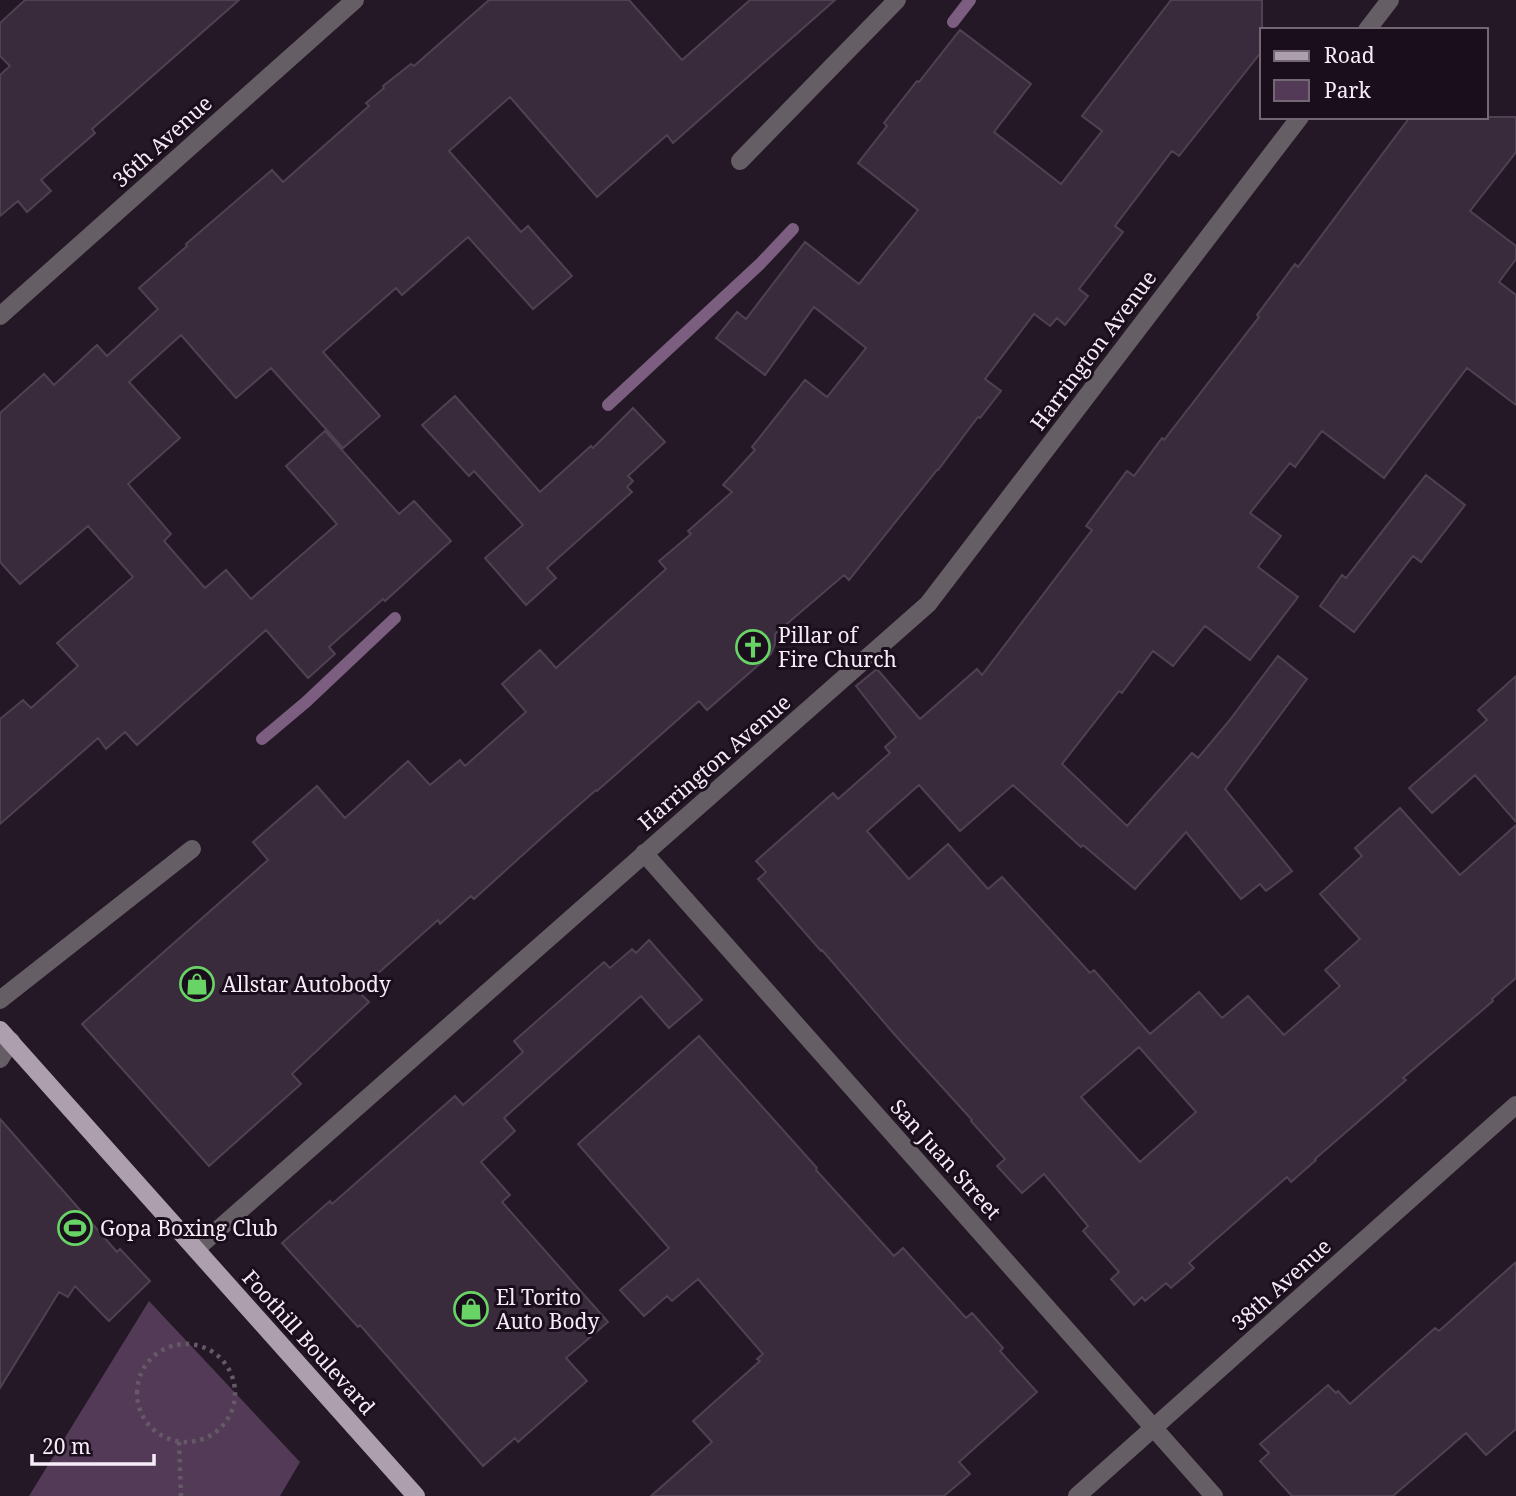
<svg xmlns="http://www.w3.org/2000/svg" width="1516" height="1496" font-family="'Noto Serif',serif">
  <rect width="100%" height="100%" fill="#241726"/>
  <!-- green -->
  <path fill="#533a56" d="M 149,1301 L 300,1462 L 280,1496 L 29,1496 Z"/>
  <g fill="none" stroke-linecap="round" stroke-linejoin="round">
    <!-- stream -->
    <path stroke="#7c5e80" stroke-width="12" d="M 953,22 L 970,0
      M 608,405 L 760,264 L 793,229
      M 262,739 L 306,702 L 395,618"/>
  </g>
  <!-- building -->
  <path fill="#392b3b" stroke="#504152" stroke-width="2" fill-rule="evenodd" d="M 25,0 L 239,0 L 92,129 L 95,133 L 41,180 L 51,191 L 27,212 L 18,201 L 0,216 L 0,75 L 10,66 L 0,56 L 0,23 Z
    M 489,0 L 629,0 L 682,60 L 750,0 L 835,0 L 673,143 L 667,135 L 597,197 L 510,97 L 449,151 L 521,232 L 528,226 L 572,276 L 533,309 L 468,237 L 402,295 L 396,288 L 323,352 L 380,416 L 343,448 L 271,368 L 236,398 L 181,335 L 129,382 L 180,438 L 128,484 L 171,534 L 164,541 L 205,588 L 226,570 L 251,599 L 337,524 L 286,466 L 325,431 L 399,514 L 414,501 L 451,541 L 385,601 L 383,599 L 329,647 L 335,654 L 308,678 L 266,630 L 137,745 L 125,732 L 106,749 L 98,738 L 0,824 L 0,719 L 23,700 L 31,708 L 78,666 L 57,643 L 133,577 L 88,526 L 20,584 L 0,562 L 0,413 L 44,374 L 54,385 L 97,345 L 107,356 L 158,309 L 139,288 L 187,246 L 186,244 L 272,170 L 283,182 L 369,106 L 366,103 L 384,88 L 383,86 L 411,64 L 414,66 Z
    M 1171,0 L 1262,0 L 1262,51 L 1179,156 L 1172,151 L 1115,226 L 1123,232 L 1079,289 L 1088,296 L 1065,325 L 1057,318 L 1050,326 L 1034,314 L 985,379 L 1001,391 L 980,418 L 978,417 L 938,470 L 937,470 L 849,580 L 844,575 L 775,634 L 775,644 L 771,654 L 707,710 L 699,701 L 597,791 L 596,790 L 547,833 L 474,899 L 471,896 L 440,924 L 438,920 L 358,991 L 369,1002 L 292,1074 L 301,1084 L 209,1166 L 82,1024 L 268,860 L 253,842 L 317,786 L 345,818 L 408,761 L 430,785 L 460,760 L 465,766 L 526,712 L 502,684 L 540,650 L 556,668 L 666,569 L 659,561 L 691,534 L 688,531 L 732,492 L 723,485 L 755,450 L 752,447 L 805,380 L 827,397 L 866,348 L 814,307 L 765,375 L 716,338 L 737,312 L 746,319 L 805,242 L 859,284 L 918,210 L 858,163 L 887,126 L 884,123 L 917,81 L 919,82 L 960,30 L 1031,84 L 994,132 L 1061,184 L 1102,131 L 1082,116 Z
    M 1410,117 L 1516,117 L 1516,152 L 1470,211 L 1516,246 L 1516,259 L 1499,282 L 1516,295 L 1516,405 L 1467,368 L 1384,478 L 1322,431 L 1295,467 L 1290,463 L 1250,513 L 1281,536 L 1258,567 L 1298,597 L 1250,660 L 1205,626 L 1173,666 L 1153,651 L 1122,693 L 1119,691 L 1062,764 L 1127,826 L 1192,753 L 1198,758 L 1229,721 L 1278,656 L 1307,679 L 1225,789 L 1292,871 L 1266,891 L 1260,884 L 1241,899 L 1186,832 L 1135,889 L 1083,845 L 1081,847 L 1013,785 L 960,831 L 919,785 L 867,831 L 909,879 L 948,844 L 988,889 L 1002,877 L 1090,973 L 1094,970 L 1150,1034 L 1199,992 L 1222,1018 L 1248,996 L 1284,1035 L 1340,986 L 1325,970 L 1360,939 L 1320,894 L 1362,856 L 1355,848 L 1400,808 L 1460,875 L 1516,825 L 1516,978 L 1492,999 L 1493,1001 L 1403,1078 L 1406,1080 L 1315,1159 L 1316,1160 L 1291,1182 L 1287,1177 L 1189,1263 L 1194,1268 L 1171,1288 L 1166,1283 L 1145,1301 L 1142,1297 L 1134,1305 L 1111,1279 L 1119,1272 L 1083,1231 L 1088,1226 L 1044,1174 L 1022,1193 L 997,1166 L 1005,1159 L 971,1121 L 972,1120 L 895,1035 L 822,950 L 821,951 L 758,879 L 766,872 L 756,861 L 833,793 L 838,799 L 890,753 L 885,747 L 896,737 L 856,686 L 877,669 L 920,719 L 977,669 L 982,675 L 1092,530 L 1086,526 L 1127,471 L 1134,476 L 1162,438 L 1164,440 L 1259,317 L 1257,315 L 1295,264 L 1298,267 ZM 1139,1047 L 1196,1112 L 1140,1162 L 1081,1097 Z
    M 455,396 L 540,492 L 591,446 L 593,448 L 633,408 L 665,442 L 628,476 L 633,481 L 627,487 L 632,492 L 547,568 L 556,578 L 526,605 L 485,558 L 523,525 L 474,471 L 469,476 L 422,425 Z
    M 1426,475 L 1465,505 L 1421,562 L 1413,556 L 1354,632 L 1320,606 L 1342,575 L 1346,578 Z
    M 1516,676 L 1516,822 L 1475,775 L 1432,813 L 1409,788 L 1487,720 L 1478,710 Z
    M 649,940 L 702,1000 L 669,1028 L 641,996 L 504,1118 L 515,1131 L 481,1162 L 510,1195 L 502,1202 L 608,1322 L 566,1358 L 587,1381 L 518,1442 L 515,1438 L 483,1466 L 360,1325 L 358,1327 L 282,1243 L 330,1201 L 332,1204 L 455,1096 L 463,1105 L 523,1052 L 514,1041 L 604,962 L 610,968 L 632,949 L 636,953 Z
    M 699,1036 L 817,1168 L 816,1170 L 894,1256 L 903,1248 L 966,1318 L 972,1313 L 1003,1348 L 1000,1351 L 1037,1392 L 959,1462 L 970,1474 L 944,1496 L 651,1496 L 712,1442 L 693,1421 L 760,1361 L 757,1359 L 763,1354 L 698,1279 L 672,1301 L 667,1296 L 644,1316 L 620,1290 L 669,1248 L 578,1144 Z
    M 0,1119 L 117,1252 L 120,1249 L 150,1281 L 109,1321 L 75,1286 L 68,1297 L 59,1292 L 0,1388 Z
    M 1516,1262 L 1516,1429 L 1486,1455 L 1466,1433 L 1393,1496 L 1292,1496 L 1260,1461 L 1269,1453 L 1260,1444 L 1328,1385 L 1336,1393 L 1338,1391 L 1350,1404 L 1435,1328 L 1439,1331 Z"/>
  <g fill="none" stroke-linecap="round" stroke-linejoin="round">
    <!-- path -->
    <path stroke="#655967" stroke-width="4.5" stroke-dasharray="3.5 5" stroke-linecap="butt" d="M137 1393a49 49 0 1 1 98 0a49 49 0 1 1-98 0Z
      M 179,1442 L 181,1496"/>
    <!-- minor -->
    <path stroke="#655e65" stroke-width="18" d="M 1367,30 L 1390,0
      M 740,161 L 897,0
      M 0,316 L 355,0
      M 644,853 L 1214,1496
      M 0,1000 L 192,849
      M 0,1059 L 11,1041
      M 196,1249 L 928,604 L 1300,117
      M 1077,1496 L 1516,1105"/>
    <!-- major -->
    <path stroke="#ae9faf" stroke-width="18" d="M 0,1030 L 416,1496"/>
  </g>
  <!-- icons -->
  <defs>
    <g id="church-ring" transform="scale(1.75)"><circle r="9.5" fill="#1b0e1c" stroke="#68d465" stroke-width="1.5"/><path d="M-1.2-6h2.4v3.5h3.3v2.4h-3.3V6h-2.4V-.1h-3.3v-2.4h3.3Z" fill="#68d465"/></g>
    <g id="shop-ring" transform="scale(1.75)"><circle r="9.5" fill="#1b0e1c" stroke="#68d465" stroke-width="1.5"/><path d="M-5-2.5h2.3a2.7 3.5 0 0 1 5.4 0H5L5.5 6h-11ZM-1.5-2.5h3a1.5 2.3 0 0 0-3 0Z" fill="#68d465"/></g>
    <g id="stadium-ring" transform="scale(1.75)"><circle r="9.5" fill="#1b0e1c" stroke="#68d465" stroke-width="1.5"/><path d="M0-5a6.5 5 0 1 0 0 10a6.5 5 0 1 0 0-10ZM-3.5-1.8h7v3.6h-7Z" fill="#68d465"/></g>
  </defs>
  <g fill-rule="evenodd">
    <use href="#church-ring" x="753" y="647"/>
    <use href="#shop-ring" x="197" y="984"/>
    <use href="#stadium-ring" x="75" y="1228"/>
    <use href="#shop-ring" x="471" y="1309"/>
  </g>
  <g text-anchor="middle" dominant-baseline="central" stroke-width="6" stroke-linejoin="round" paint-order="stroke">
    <!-- street labels -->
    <g font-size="21" fill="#f6ecf7" stroke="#1b0e1c">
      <text transform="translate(162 141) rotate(-42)">36th Avenue</text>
      <text transform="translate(1093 350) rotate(-53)">Harrington Avenue</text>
      <text transform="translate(714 762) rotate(-41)">Harrington Avenue</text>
      <text transform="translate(946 1159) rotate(48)">San Juan Street</text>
      <text transform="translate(1281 1284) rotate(-42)">38th Avenue</text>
      <text transform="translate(309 1342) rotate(48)">Foothill Boulevard</text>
    </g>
    <!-- poi labels -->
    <g font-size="21" fill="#f6ecf7" stroke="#1b0e1c" text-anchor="start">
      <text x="778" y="635">Pillar of<tspan x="778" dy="24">Fire Church</tspan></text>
      <text x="222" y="984">Allstar Autobody</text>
      <text x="100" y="1228">Gopa Boxing Club</text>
      <text x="496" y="1297">El Torito<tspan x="496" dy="24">Auto Body</tspan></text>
    </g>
  </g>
  <!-- legend -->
  <rect x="1260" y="28" width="228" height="91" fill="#1b0e1c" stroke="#736774" stroke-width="2"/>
  <rect x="1274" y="51" width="35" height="10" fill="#ae9faf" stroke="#736774" stroke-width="2"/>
  <text x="1324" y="63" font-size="21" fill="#f6ecf7">Road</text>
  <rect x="1274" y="80" width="35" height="21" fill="#533a56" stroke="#736774" stroke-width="2"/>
  <text x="1324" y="98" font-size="21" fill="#f6ecf7">Park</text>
  <!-- scale -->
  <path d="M32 1454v10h122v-10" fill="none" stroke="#f6ecf7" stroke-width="3.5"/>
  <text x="42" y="1454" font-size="21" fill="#f6ecf7" stroke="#1b0e1c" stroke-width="5" paint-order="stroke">20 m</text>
</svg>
